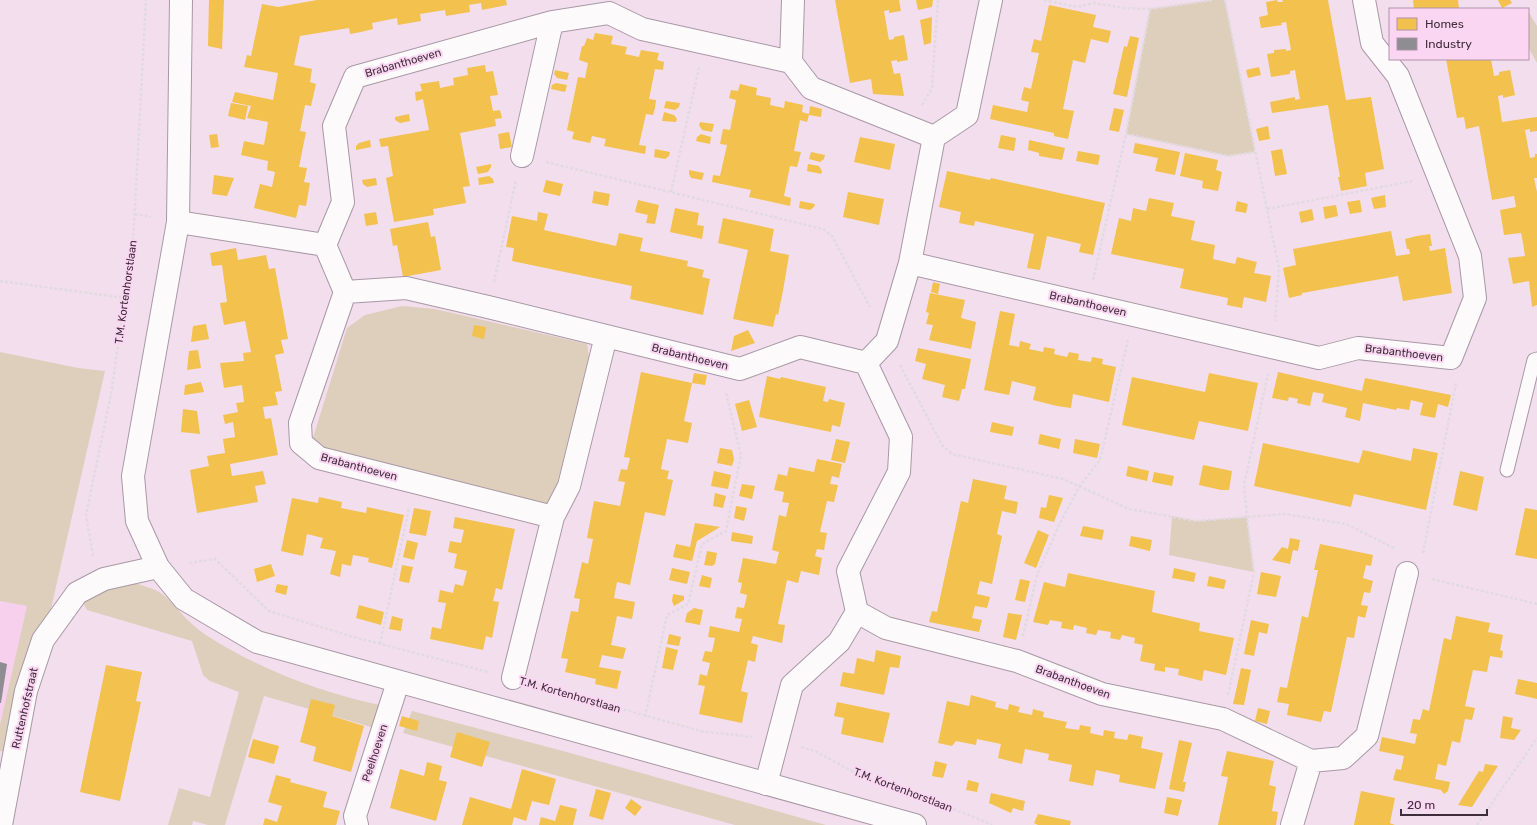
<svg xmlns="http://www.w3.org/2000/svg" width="1537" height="825" font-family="Rubik,sans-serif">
  <rect width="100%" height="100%" fill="#f3deee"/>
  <!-- built -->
  <path fill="#f6d0ed" d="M 0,601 L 27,606 L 0,725 Z"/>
  <!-- green -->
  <path fill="#decebc" d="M 1212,0 L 1225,0 L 1255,152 L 1228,156 L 1126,134 L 1150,9 Z
    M 1528,11 L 1537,26 L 1537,63 L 1528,47 Z
    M 402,306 L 435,309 L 587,344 L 590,364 L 549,514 L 334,461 L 312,441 L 347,328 L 365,315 Z
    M 0,352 L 78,368 L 105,371 L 18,754 L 0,751 L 0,725 L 27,606 L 0,601 Z
    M 1172,516 L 1196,521 L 1247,517 L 1254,572 L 1169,555 Z
    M 122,580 C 136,584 156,587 167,598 C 183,614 190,625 209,637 C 261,670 324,694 385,706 L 378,729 L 264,696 L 225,825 L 208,825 L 193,821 L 192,825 L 168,825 L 179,788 L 210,797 L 239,692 L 210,681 L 203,675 L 192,641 L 87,610 L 83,603 L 91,594 Z
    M 412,711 L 563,751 L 826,825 L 735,825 L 403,733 Z"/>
  <!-- homes -->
  <path fill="#f2c14e" d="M 209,0 L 224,0 L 222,49 L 208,46 Z
    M 317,0 L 506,0 L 507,5 L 482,10 L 481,3 L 469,5 L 470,12 L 446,16 L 445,10 L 420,14 L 421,21 L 398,25 L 397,18 L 372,23 L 373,29 L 361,32 L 350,34 L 349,28 L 300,36 L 294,65 L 312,69 L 310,82 L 316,84 L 311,106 L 305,105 L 300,131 L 306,132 L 299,167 L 307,168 L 304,182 L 310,183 L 306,206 L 299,205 L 296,218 L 254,208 L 260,184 L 272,187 L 275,172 L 267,170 L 268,161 L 241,155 L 244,141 L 264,145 L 268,122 L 247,118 L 251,106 L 232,102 L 235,92 L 273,100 L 278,73 L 244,67 L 247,55 L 251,56 L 262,4 L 278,7 Z
    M 835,0 L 899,0 L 901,11 L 889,13 L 889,10 L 884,11 L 889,40 L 894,39 L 894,37 L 904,35 L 908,60 L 897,62 L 897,60 L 891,61 L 894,74 L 900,73 L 904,96 L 873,94 L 871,79 L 850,83 Z
    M 916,0 L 933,0 L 932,7 L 918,10 Z
    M 1277,0 L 1278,2 L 1283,2 L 1282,0 L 1328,0 L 1346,100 L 1371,97 L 1384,169 L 1365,173 L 1367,186 L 1341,191 L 1338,177 L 1340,177 L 1328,105 L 1272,113 L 1270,102 L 1295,97 L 1295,100 L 1300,99 L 1295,70 L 1290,71 L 1290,74 L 1271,77 L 1267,54 L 1274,53 L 1274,50 L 1286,49 L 1286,51 L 1291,50 L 1286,22 L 1281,23 L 1282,25 L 1261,28 L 1259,17 L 1268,15 L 1266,2 Z
    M 1413,0 L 1458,0 L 1459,9 L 1414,9 Z
    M 1498,0 L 1510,0 L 1512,3 L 1502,8 Z
    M 1049,5 L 1096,15 L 1093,27 L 1111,31 L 1108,43 L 1091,39 L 1085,63 L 1073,60 L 1063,109 L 1074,111 L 1068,139 L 1054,136 L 1054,133 L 990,119 L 993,105 L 1027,112 L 1029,102 L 1021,100 L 1024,87 L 1031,89 L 1039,53 L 1031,52 L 1034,39 L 1041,41 Z
    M 932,17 L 931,43 L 924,45 L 920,20 Z
    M 595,33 L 613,36 L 611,44 L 627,47 L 625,54 L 639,57 L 641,50 L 659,53 L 657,60 L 664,62 L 663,70 L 655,69 L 649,99 L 656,100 L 655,108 L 653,115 L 646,114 L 639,145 L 646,146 L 645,154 L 604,146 L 606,139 L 592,136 L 590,143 L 572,139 L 574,132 L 567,130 L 578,77 L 585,78 L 588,63 L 579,60 L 582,46 L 584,46 L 587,38 L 593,40 Z
    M 1130,36 L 1139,38 L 1127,97 L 1113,94 L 1124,46 L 1127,47 Z
    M 1446,59 L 1491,59 L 1494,76 L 1499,75 L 1499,72 L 1510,70 L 1515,95 L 1503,98 L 1503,95 L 1498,96 L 1502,122 L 1537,117 L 1537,131 L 1530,132 L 1530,129 L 1525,130 L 1530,158 L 1535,157 L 1535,154 L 1537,154 L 1537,178 L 1534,178 L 1537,192 L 1537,305 L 1532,307 L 1529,281 L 1513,284 L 1508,258 L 1525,256 L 1523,243 L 1521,233 L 1504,235 L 1500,210 L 1516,207 L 1514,196 L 1492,200 L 1479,126 L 1466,129 L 1464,117 L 1457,118 Z
    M 485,65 L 486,72 L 493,71 L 498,95 L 490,96 L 493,111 L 500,110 L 502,118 L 495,119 L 496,126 L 460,133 L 470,186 L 463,187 L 466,203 L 433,209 L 434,215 L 394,222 L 386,178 L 393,176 L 388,146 L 381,147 L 379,139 L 429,130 L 423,99 L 416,101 L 415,92 L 422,91 L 420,84 L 439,81 L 440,88 L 454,85 L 453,78 L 468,75 L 467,68 Z
    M 1259,67 L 1261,75 L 1248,78 L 1246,70 Z
    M 555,70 L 569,73 L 567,80 L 557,78 L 554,74 Z
    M 556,83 L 567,85 L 565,92 L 551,89 L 552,85 Z
    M 740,84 L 757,88 L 756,95 L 771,98 L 770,105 L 784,108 L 785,101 L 803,105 L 802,112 L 809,114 L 810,106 L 822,109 L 821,117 L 809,115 L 807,122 L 800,120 L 794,151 L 801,152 L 799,160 L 797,167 L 790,166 L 784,196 L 791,198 L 790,206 L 749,197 L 751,190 L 712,182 L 713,175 L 720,176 L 727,145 L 720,144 L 723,129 L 730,130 L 736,100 L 729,98 L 731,90 L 738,91 Z
    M 666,101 L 680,103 L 679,107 L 675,110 L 664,108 Z
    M 231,103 L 248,106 L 245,120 L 228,116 Z
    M 1114,108 L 1124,110 L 1119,132 L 1109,130 Z
    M 664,112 L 674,115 L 677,119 L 676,122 L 662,121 Z
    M 409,114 L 410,121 L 400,123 L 395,120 L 395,117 Z
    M 700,122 L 714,124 L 712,132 L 702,130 L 699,125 Z
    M 1268,126 L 1270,139 L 1259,141 L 1256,129 Z
    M 509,132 L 512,147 L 500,149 L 498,134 Z
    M 217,134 L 219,147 L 211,148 L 209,135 Z
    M 701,134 L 711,137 L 710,144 L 696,141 L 697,137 Z
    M 1001,135 L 1016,138 L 1014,151 L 998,148 Z
    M 860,137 L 895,144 L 890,170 L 854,162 Z
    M 370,140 L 371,147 L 356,150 L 356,146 L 359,143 Z
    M 1029,140 L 1065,148 L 1062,160 L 1039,156 L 1039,153 L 1028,150 Z
    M 1135,143 L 1180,152 L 1175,175 L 1155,171 L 1158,158 L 1133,153 Z
    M 655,149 L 670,152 L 669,156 L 665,159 L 654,157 Z
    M 1282,149 L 1287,174 L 1275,176 L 1271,151 Z
    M 1078,151 L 1100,155 L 1098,165 L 1076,161 Z
    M 811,152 L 825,155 L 824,159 L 820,162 L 809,159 Z
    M 1185,153 L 1218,160 L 1216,170 L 1222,172 L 1218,191 L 1202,188 L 1203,181 L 1180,176 Z
    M 491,164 L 491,167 L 488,172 L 478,174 L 476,167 Z
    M 808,164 L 819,166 L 822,171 L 821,174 L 807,171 Z
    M 689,170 L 704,173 L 702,180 L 691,178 L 689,174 Z
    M 947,171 L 990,180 L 991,178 L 1105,203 L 1093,255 L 1079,252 L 1081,244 L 1047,236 L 1040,270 L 1027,268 L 1034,234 L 975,221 L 974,226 L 959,223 L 961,212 L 939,207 Z
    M 214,175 L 234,178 L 227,196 L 212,194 Z
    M 489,176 L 493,179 L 494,183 L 479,185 L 478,178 Z
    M 376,178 L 377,185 L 367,187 L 363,184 L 362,180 Z
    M 546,180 L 563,184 L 560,196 L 543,192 Z
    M 594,191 L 610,194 L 608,206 L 592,203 Z
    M 848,192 L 884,199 L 879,225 L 843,217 Z
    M 1385,195 L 1386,207 L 1374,209 L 1371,198 Z
    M 1149,198 L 1174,203 L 1171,216 L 1195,221 L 1191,240 L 1215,245 L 1213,259 L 1235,264 L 1237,257 L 1257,262 L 1254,273 L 1271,276 L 1266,302 L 1244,297 L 1242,308 L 1227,305 L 1228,298 L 1180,288 L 1184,269 L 1111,254 L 1119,218 L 1131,221 L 1133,208 L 1146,211 Z
    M 638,200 L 659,205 L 655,224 L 646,223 L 648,215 L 635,212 Z
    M 1360,200 L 1362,212 L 1350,214 L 1347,202 Z
    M 800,201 L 815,204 L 814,207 L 810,210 L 799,208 Z
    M 1237,201 L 1248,204 L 1246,213 L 1235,211 Z
    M 1336,205 L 1338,216 L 1325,219 L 1323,207 Z
    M 675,208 L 699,213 L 697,225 L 704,226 L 702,239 L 670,232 Z
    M 1312,209 L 1314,220 L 1301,223 L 1299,212 Z
    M 376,212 L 378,224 L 366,226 L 364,214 Z
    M 538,212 L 548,214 L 544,230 L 616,246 L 619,233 L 643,238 L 640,251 L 688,261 L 687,266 L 704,270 L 702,277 L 710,279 L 703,315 L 630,299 L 632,286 L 512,261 L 514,248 L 506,247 L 512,216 L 537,221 Z
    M 723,218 L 774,229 L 770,251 L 789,255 L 783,291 L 778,315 L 776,314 L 773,327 L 733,319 L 748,250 L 718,243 Z
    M 428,222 L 431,237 L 435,236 L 441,270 L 403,277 L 397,245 L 393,246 L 390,229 Z
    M 1391,231 L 1396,256 L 1410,254 L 1409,249 L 1407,249 L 1405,239 L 1417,236 L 1430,234 L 1432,246 L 1429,246 L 1430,251 L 1445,248 L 1452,293 L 1403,301 L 1398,276 L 1302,293 L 1302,295 L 1289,298 L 1283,268 L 1296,265 L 1293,249 Z
    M 236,248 L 238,260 L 266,255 L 269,269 L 275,268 L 288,339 L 281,340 L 284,353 L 275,355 L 282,391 L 275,392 L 278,405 L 263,407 L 265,419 L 271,418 L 278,455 L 230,464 L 232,476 L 263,471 L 266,484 L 255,486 L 258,502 L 197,513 L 190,470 L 209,466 L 207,456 L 225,453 L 223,439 L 235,437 L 233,422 L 225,424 L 223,415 L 238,412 L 236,403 L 244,402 L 242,385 L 224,388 L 220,363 L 244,361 L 243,353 L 251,352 L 245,321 L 224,325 L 220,303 L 227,302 L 222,265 L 212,266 L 210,253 Z
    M 933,282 L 940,284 L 938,294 L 931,292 Z
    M 930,293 L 965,300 L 961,318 L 976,322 L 971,349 L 929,340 L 933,325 L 926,324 L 929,313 L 926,312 Z
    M 1000,311 L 1015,314 L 1009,345 L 1019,347 L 1020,341 L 1031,344 L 1029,349 L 1043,352 L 1044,347 L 1055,349 L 1054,354 L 1067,357 L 1069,352 L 1079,354 L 1078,360 L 1091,362 L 1092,357 L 1103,359 L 1102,364 L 1116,367 L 1109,402 L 1073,394 L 1071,408 L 1057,406 L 1033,400 L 1036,387 L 1012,381 L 1009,395 L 984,390 Z
    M 206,324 L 209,339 L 191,342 L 193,326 Z
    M 474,325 L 486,327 L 484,339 L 472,336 Z
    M 748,330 L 755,343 L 731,351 L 734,336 Z
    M 918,348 L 971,359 L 965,389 L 962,389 L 959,401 L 942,397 L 945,385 L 922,379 L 926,364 L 915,361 Z
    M 198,350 L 201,368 L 187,370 L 189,351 Z
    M 641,372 L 692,383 L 684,421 L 692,423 L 688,443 L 667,439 L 661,469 L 669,471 L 667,479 L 673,480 L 665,516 L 645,512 L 630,585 L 617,582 L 614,598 L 635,602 L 632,619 L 617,616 L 611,645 L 626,648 L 623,659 L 602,655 L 599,667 L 621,671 L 617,689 L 595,684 L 596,679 L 565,672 L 568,659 L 561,658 L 571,611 L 578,612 L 580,599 L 574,598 L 582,562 L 588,564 L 593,539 L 587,538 L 594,501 L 620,506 L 625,482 L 618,481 L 621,469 L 627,470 L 630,458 L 624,457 Z
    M 1278,372 L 1362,391 L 1365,378 L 1451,395 L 1448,407 L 1438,404 L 1435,418 L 1420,415 L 1423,403 L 1411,400 L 1409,410 L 1397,408 L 1396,410 L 1363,403 L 1360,421 L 1345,417 L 1347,408 L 1322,402 L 1324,394 L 1313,392 L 1310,406 L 1297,403 L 1298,399 L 1289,397 L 1288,401 L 1272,398 Z
    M 694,373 L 707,375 L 705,385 L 692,383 Z
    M 1209,373 L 1258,383 L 1248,431 L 1199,421 L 1194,440 L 1122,425 L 1132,377 L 1205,392 Z
    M 767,376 L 780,379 L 781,377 L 826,387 L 823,401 L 828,402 L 829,399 L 845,403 L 840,427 L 832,425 L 831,432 L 759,417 Z
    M 201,382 L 204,392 L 184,395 L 185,385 Z
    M 749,400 L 757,427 L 742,431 L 735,404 Z
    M 183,409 L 197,411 L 200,434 L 181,432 Z
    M 992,422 L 1014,427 L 1012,436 L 990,432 Z
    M 1040,434 L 1061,439 L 1059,449 L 1038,444 Z
    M 836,439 L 850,442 L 845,463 L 831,460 Z
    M 1075,439 L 1100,444 L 1097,458 L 1073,453 Z
    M 1263,443 L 1359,463 L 1363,450 L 1411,461 L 1413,448 L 1438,453 L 1426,510 L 1354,494 L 1351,507 L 1254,486 Z
    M 720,448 L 732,450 L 734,459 L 732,466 L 717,463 Z
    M 817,459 L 842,464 L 839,478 L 832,476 L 830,484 L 838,485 L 834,502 L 827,501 L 820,532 L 827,533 L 824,550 L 817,549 L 815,556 L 822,558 L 819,575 L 801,571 L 798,583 L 787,580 L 778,624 L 785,625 L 782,643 L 753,636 L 751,643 L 758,645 L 755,662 L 748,660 L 741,691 L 748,693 L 742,723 L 699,714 L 705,686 L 698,685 L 700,674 L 707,676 L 710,663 L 702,661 L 705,651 L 712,652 L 715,638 L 708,637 L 710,626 L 739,632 L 742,619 L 735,618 L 737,607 L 744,608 L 747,595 L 740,593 L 742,583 L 738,582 L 743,558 L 776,564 L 779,552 L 772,550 L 779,515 L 786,517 L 789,503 L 782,502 L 784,492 L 774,490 L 778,474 L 787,476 L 789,467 L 814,472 Z
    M 1203,465 L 1232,471 L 1229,490 L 1221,490 L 1199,485 Z
    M 1128,466 L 1149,471 L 1147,481 L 1126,476 Z
    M 714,471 L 731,475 L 728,489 L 711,486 Z
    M 1460,471 L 1484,477 L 1477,511 L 1453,505 Z
    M 1154,472 L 1174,476 L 1172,486 L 1152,482 Z
    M 973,479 L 1007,486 L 1004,499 L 1018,502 L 1016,514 L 1002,511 L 997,534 L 1002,536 L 992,584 L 980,581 L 977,594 L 990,597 L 987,608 L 975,606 L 972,618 L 982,620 L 979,632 L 929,622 L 932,611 L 937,612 L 961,501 L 968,503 Z
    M 742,484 L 755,486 L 752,499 L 739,496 Z
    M 715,493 L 726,496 L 723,508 L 713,506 Z
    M 1049,495 L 1063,498 L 1054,522 L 1039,518 L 1041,507 L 1046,508 Z
    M 319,497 L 342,502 L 341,508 L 366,513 L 367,507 L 404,515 L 392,568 L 368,562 L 369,558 L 353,555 L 351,566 L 342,564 L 340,577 L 330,574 L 336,551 L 320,548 L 323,538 L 307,534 L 303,556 L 281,551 L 292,498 L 318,503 Z
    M 736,506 L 747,508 L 744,521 L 734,518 Z
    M 414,508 L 431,511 L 426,536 L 409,533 Z
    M 1525,508 L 1537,510 L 1537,559 L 1515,555 Z
    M 455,517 L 515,529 L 502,590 L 496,588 L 493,601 L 499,602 L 492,638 L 486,636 L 483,650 L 430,639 L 432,627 L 441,629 L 446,603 L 438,602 L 440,590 L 453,593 L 455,584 L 463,586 L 467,571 L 454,568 L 457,554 L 448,552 L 450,541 L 461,543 L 464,530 L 453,528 Z
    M 695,523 L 720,527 L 697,541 L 692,561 L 673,557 L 676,544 L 690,547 Z
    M 1083,526 L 1104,530 L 1102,540 L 1080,536 Z
    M 1038,530 L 1049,535 L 1036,568 L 1024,563 Z
    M 732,532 L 753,536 L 752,544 L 731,541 Z
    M 1131,536 L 1152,540 L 1150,551 L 1129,546 Z
    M 1290,538 L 1300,540 L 1298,551 L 1293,550 L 1290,564 L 1272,560 L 1282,547 L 1288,549 Z
    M 407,540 L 418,543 L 414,560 L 403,557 Z
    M 1320,544 L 1373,555 L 1371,566 L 1366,565 L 1363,578 L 1373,581 L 1370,593 L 1364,592 L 1361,605 L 1368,606 L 1365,618 L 1358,616 L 1354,638 L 1347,637 L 1331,712 L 1324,711 L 1321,722 L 1287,715 L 1289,704 L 1277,702 L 1280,687 L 1287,688 L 1302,616 L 1308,618 L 1318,570 L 1314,570 Z
    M 707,551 L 717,553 L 715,564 L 712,566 L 704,565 Z
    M 271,564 L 275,576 L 257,582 L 254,569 Z
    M 402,565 L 413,567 L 409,583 L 399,581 Z
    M 672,568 L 690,572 L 687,584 L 669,580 Z
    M 1174,568 L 1196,573 L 1194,582 L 1172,578 Z
    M 1261,572 L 1281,576 L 1276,597 L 1257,594 Z
    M 1068,573 L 1155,591 L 1152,612 L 1200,623 L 1199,631 L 1234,638 L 1226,675 L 1204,670 L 1202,681 L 1178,675 L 1179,669 L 1165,667 L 1165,672 L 1154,670 L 1155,664 L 1140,661 L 1143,645 L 1134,643 L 1135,638 L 1122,635 L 1120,640 L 1110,638 L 1111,632 L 1098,630 L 1096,635 L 1086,633 L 1087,628 L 1074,625 L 1073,630 L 1061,628 L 1062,622 L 1050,620 L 1048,625 L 1033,622 L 1044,582 L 1065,587 Z
    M 702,575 L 712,578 L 710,588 L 699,586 Z
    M 1209,576 L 1226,580 L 1224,589 L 1207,586 Z
    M 1020,579 L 1030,581 L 1025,602 L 1015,600 Z
    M 277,584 L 288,586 L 286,595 L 275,592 Z
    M 673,594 L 684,596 L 684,600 L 674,606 L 672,601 Z
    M 359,605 L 384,612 L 381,625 L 356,618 Z
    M 694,608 L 703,610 L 700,625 L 685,622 L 687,613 Z
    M 1008,613 L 1022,615 L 1016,640 L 1003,637 Z
    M 392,616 L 403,619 L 401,631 L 389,629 Z
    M 1456,616 L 1490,623 L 1488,632 L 1503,635 L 1500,650 L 1503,651 L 1502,658 L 1490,656 L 1487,672 L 1473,670 L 1465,706 L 1475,708 L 1472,720 L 1465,719 L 1460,743 L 1452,741 L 1446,766 L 1438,764 L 1435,779 L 1450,782 L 1448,791 L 1444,794 L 1441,790 L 1393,780 L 1396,769 L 1401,770 L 1404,756 L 1379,751 L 1382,737 L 1415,744 L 1417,734 L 1410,733 L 1413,719 L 1420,720 L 1423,709 L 1429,711 L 1444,638 L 1451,640 Z
    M 1251,620 L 1269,624 L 1267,634 L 1259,632 L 1254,656 L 1244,654 Z
    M 669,634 L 681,637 L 679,646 L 667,644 Z
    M 666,647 L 678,650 L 673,670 L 662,668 Z
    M 876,650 L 901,656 L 899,668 L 890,667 L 884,695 L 840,686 L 843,672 L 854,674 L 857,658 L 874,662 Z
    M 106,665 L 142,672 L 136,701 L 141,702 L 120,801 L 80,792 Z
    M 1241,668 L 1251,670 L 1244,705 L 1233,704 Z
    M 1518,679 L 1537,683 L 1537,699 L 1515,694 Z
    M 971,695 L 996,702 L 995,707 L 1008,710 L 1009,704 L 1020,707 L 1018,712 L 1032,715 L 1033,709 L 1044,712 L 1043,717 L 1067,722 L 1065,728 L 1079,730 L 1080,725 L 1091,727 L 1090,733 L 1103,736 L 1104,730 L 1115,732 L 1114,738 L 1127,740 L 1129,734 L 1143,737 L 1141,748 L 1163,753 L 1155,789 L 1119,782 L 1120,775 L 1096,770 L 1093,786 L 1069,781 L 1072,765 L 1048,760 L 1049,754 L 1025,749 L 1022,764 L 998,758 L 1001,744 L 977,739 L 976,745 L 956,741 L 952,746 L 938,743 L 947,701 L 969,706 Z
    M 311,699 L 335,705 L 332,716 L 364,726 L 351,772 L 313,761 L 316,747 L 300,742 Z
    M 837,702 L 890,713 L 883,743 L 841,734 L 844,718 L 834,716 Z
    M 1258,708 L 1270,711 L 1267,724 L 1255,721 Z
    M 402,716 L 419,721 L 417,731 L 399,726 Z
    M 1503,716 L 1513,718 L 1511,728 L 1521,730 L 1514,740 L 1500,738 Z
    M 457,732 L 490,742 L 482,767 L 450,757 Z
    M 253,739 L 279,746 L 274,764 L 248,757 Z
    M 1179,740 L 1192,743 L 1183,782 L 1186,782 L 1184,792 L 1169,789 Z
    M 1227,751 L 1274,761 L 1269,785 L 1276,787 L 1272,811 L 1278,812 L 1276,825 L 1218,825 L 1228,777 L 1221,776 Z
    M 935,761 L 947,764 L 943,778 L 932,776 Z
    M 427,762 L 442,766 L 439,780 L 447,782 L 436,821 L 390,808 L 400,769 L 424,776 Z
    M 1485,764 L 1498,766 L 1472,807 L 1458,805 L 1479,771 L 1483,772 Z
    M 522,769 L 556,779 L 549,805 L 532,801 L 526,821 L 514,817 L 512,825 L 462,825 L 470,797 L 511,809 Z
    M 276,775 L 291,779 L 290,782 L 327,792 L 323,807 L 340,811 L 336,825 L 263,825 L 265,818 L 277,822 L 282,806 L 268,802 Z
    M 968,780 L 979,783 L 977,792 L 966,790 Z
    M 596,789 L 611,793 L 603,820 L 589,816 Z
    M 1361,791 L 1395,798 L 1390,823 L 1395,825 L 1354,825 Z
    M 991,793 L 1025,801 L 1023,811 L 1013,808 L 1011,813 L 989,803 Z
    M 1167,797 L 1182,800 L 1178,816 L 1164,813 Z
    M 631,799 L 642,807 L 635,816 L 625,808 Z
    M 560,805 L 577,809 L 573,825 L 539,825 L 541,817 L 555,821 Z
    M 1038,814 L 1071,821 L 1070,825 L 1038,825 L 1034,823 Z"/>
  <!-- industry -->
  <path fill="#8d8d92" d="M 0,662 L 7,664 L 1,703 L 0,703 Z"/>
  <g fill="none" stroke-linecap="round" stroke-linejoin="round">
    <!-- service casing -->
    <g stroke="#a898a5" stroke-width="15">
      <path id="service" d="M 1507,470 L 1534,360 L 1537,359"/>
    </g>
    <!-- minor casing -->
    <g stroke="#a898a5" stroke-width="24">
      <path id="minor" d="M 791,62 L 793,0
        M 934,137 L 967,115 L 991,0
        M 522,156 L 552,22
        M 178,222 L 325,245 L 345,292 L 406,288 L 488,307 L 740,369 L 800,347 L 866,363 L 901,437 L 899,472 L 848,571 L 857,612 L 839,642 L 792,685 L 766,784
        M 325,245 L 343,202 L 334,126 L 355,77 L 552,22 L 609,13 L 642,29 L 791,62 L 811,88 L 934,137 L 910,263 L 887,341 L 866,363
        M 910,263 L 1319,358 L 1358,348 L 1451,358 L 1475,298 L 1470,256 L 1398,76 L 1372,43 L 1364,0
        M 345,292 L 300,423 L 301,443 L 319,458 L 553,517
        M 857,612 L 886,628 L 1017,661 L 1102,694 L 1223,719 L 1311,761 L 1343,758 L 1367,736 L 1407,573
        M 513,678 L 553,517 L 569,486 L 606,336
        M 1,825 L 26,691 L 43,640 L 77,593 L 104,579 L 158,567
        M 357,825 L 355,816 L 398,682
        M 1292,825 L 1311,761"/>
    </g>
    <!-- tertiary casing -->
    <g stroke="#a898a5" stroke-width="24">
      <path id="tertiary" d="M 181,0 L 178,222 L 133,476 L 137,521 L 158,567 L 184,599 L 257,642 L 915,825"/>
    </g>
    <!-- path -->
    <path stroke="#e1dbe0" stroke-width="2.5" stroke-dasharray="3 2" stroke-linecap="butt" d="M 1044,0 L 1077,7 L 1094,3 L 1123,8 L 1150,9
      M 1212,0 L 1150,9 L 1126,134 L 1228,156 L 1255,152
      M 1225,0 L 1279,269 L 1275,321
      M 922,105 L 932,88 L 938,0
      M 546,162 L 823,229 L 832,236 L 870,307
      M 671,192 L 699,68
      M 1267,209 L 1413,181
      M 135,214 L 151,217
      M 1093,280 L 1126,134
      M 0,281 L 125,298
      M 494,282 L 516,180
      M 900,365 L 942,445 L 952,454 L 1063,479 L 1129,509 L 1196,521 L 1285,514 L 1346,524 L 1396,549
      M 1423,553 L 1456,383
      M 93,556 L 86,515 L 111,394 L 133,244 L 146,0
      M 189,563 L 215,559 L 269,611 L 350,636 L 488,672
      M 1432,579 L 1537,604
      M 1023,636 L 1037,575 L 1059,525 L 1079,487 L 1100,460 L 1128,340
      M 380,644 L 409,508
      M 537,685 L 700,731 L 752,737
      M 1228,695 L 1254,572 L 1247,517 L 1244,485 L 1268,374
      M 645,717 L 667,615 L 688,604 L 702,544 L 726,531 L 741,455 L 726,393
      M 801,747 L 815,751 L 857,774 L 972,816 L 992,825
      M 1477,825 L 1537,738"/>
    <!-- service -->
    <use href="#service" stroke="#fdfafc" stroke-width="13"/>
    <!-- minor -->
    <use href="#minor" stroke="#fdfafc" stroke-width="22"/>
    <!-- tertiary -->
    <use href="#tertiary" stroke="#fdfafc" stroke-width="22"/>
  </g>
  <g text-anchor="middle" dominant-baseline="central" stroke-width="4" stroke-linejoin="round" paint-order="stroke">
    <!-- street labels -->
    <g font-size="11" fill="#3f2d3b" stroke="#fbd6f2">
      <text transform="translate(403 63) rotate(-16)">Brabanthoeven</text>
      <text transform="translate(126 292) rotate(-82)">T.M. Kortenhorstlaan</text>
      <text transform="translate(1088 304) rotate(13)">Brabanthoeven</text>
      <text transform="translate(1404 353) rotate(7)">Brabanthoeven</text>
      <text transform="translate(690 357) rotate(14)">Brabanthoeven</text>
      <text transform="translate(359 467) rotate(15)">Brabanthoeven</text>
      <text transform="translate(1073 682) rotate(20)">Brabanthoeven</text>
      <text transform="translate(570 695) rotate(16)">T.M. Kortenhorstlaan</text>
      <text transform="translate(25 708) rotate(-77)">Ruttenhofstraat</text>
      <text transform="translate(375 753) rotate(-72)">Peelhoeven</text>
      <text transform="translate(903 790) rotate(21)">T.M. Kortenhorstlaan</text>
    </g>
  </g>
  <!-- legend -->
  <rect x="1389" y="8" width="140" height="52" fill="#fbd6f2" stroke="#b092a9"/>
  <rect x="1397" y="18" width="20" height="12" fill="#f2c14e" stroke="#b092a9"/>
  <text x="1425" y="28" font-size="12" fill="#3f2d3b">Homes</text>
  <rect x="1397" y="38" width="20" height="12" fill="#8d8d92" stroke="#b092a9"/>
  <text x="1425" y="48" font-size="12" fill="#3f2d3b">Industry</text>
  <!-- scale -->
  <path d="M1401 809v6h86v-6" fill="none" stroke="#3f2d3b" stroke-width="2"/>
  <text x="1407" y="809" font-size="12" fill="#3f2d3b" stroke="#fbd6f2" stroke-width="3" paint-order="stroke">20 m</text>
</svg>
